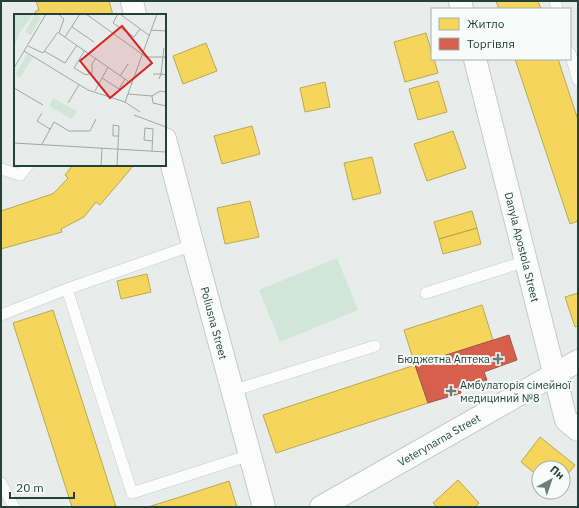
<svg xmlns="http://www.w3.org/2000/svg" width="579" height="508" font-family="'IBM Plex Sans',sans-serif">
  <rect width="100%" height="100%" fill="#e8edeb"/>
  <!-- green -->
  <path fill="#d1e6d8" d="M 337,258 L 358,310 L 280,342 L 259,290 Z"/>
  <!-- homes -->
  <path fill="#f6d55c" stroke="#b7a952" d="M 36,1 L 109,1 L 113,15 L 33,15 L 36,11 L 39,10 Z
    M 496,1 L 538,1 L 541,9 L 499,9 Z
    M 426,33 L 432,53 L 432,59 L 434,59 L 438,73 L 405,82 L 394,42 Z
    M 206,43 L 217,71 L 183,84 L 173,56 Z
    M 515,59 L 558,59 L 578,120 L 578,221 L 570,224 Z
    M 438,81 L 447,112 L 418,120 L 409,89 Z
    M 325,82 L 330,107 L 305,112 L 300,88 Z
    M 252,126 L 260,154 L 222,164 L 214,136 Z
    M 453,131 L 466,168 L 427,181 L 414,144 Z
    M 372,157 L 381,193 L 353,200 L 344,163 Z
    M 73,165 L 134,165 L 100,205 L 96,202 L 84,217 L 61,229 L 62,232 L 1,249 L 1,211 L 52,194 L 55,192 L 68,178 L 65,175 Z
    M 250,201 L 259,237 L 225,244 L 217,208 Z
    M 472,211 L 477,228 L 439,239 L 434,222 Z
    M 477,228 L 481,244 L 443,254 L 439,239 Z
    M 147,274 L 151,292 L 121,299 L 117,281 Z
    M 578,293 L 578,326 L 575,327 L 565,297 Z
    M 482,305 L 493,340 L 415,365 L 404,330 Z
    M 53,310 L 104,469 L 116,507 L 72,507 L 13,323 Z
    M 415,365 L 428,403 L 276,453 L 263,415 Z
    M 540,437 L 575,465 L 563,480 L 563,468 L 539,468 L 539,477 L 521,462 Z
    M 458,480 L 479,503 L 475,507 L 437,507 L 433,503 Z
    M 229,481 L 237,507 L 148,507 L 180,497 Z"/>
  <!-- shops -->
  <path fill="#d6604d" stroke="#a15747" d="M 509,335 L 517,360 L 484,372 L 487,380 L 460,389 L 461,393 L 428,403 L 415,365 Z"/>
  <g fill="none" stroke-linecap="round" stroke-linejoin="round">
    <!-- service casing -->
    <g stroke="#c5cac8" stroke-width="12">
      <path id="service" d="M 555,1 L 557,9
        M 570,53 L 578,80
        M 1,169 L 20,175 L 28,165
        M 67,289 L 132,493 L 250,455
        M 426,293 L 526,261
        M 1,315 L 67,289 L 193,245
        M 232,391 L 375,346
        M 1,483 L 14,507"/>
    </g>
    <!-- minor casing -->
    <g stroke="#c5cac8" stroke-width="24">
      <path id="minor" d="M 132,1 L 135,15
        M 460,1 L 462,9
        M 475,59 L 566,420 L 578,430
        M 165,139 L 193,245 L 264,507
        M 321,507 L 578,361"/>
    </g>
    <!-- service -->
    <use href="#service" stroke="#fcfcfc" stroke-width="11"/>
    <!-- minor -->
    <use href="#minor" stroke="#fcfcfc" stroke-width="22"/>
  </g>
  <!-- markers -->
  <g fill="#697e78" stroke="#f7fbf9" stroke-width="1.5">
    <path d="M496 353h4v4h4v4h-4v4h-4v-4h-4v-4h4z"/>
    <path d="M449 385h4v4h4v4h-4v4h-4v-4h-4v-4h4z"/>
  </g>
  <g text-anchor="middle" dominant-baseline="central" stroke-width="4" stroke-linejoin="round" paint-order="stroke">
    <!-- street labels -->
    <g font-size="11" fill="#24423a" stroke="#f7fbf9">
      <text transform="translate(522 247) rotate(76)">Danyla Apostola Street</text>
      <text transform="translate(214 323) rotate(75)">Poliusna Street</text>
      <text transform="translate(439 440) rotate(-30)">Veterynarna Street</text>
    </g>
    <!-- poi labels -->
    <g font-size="11" fill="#24423a" stroke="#f7fbf9" text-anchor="end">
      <text x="490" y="359">Бюджетна Аптека</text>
      <text x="460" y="385" text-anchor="start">Амбулаторія сімейної<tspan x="460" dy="13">медициний №8</tspan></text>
    </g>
  </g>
  <!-- overview -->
  <g transform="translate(14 14)">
    <rect width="152" height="152" fill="#e8edeb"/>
    <path d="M 0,0 L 19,0 L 6,18 L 0,33 ZM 21,0 L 27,3 L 17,21 L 11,18 ZM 13,40 L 19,43 L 6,64 L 1,61 ZM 39,84 L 63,97 L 58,105 L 35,92 Z" fill="#d1e6d8"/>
    <path fill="none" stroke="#9aa9a4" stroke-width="1" d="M 44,0 L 50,5 L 45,19 L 118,70M 72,0 L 132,43 L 152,43M 104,0 L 99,9 L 120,23 L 126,15M 106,0 L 136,22M 58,13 L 80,28M 137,16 L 152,17M 51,23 L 66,0M 14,32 L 29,39 L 44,18M 150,34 L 147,60 L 152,61M 71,36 L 60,54 L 72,61 L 78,59 L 78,50 L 82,44M 10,37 L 74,76 L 111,88 L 126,98M 30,37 L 51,49 L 63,31M 0,54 L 32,0M 139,60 L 147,60 L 145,65M 106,62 L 114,50M 88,64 L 105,75 L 111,65M 0,74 L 29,91M 81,77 L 94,53M 114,80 L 138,82 L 146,77 L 152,78M 138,82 L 139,89 L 152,92M 111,88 L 143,0M 54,89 L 65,71M 28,99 L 23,107 L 36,115M 120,101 L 152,113M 0,129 L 152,138M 28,130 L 40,108 L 55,117 L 76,117 L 82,105M 138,137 L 139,115 L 131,114 L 130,126 L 138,127M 87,152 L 88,134M 103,152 L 105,112 L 99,111 L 99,122 L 105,122"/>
    <path fill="#d62828" fill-opacity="0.15" stroke="#d62828" stroke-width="2" d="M 108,12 L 138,49 L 96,84 L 66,47 Z"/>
    <rect width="152" height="152" fill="none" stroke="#24423a" stroke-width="2"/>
  </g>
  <!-- border -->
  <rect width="579" height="508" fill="none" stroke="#24423a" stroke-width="4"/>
  <!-- legend -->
  <rect x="431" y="8" width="140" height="52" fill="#f7fbf9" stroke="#a3b1ad"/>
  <rect x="439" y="18" width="20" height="12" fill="#f6d55c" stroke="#a3b1ad"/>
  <text x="467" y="28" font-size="12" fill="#24423a">Житло</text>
  <rect x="439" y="38" width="20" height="12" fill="#d6604d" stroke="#a3b1ad"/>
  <text x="467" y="48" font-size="12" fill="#24423a">Торгівля</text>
  <!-- north arrow -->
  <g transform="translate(551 480) rotate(40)"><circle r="19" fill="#f7fbf9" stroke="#a3b1ad"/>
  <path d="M0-3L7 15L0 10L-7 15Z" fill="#697e78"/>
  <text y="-6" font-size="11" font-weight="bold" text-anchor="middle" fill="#24423a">Пн</text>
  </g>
  <!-- scale -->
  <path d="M10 492v6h64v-6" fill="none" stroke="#24423a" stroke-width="2"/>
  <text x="16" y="492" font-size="12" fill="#24423a" stroke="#f7fbf9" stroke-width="3" paint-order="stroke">20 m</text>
</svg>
